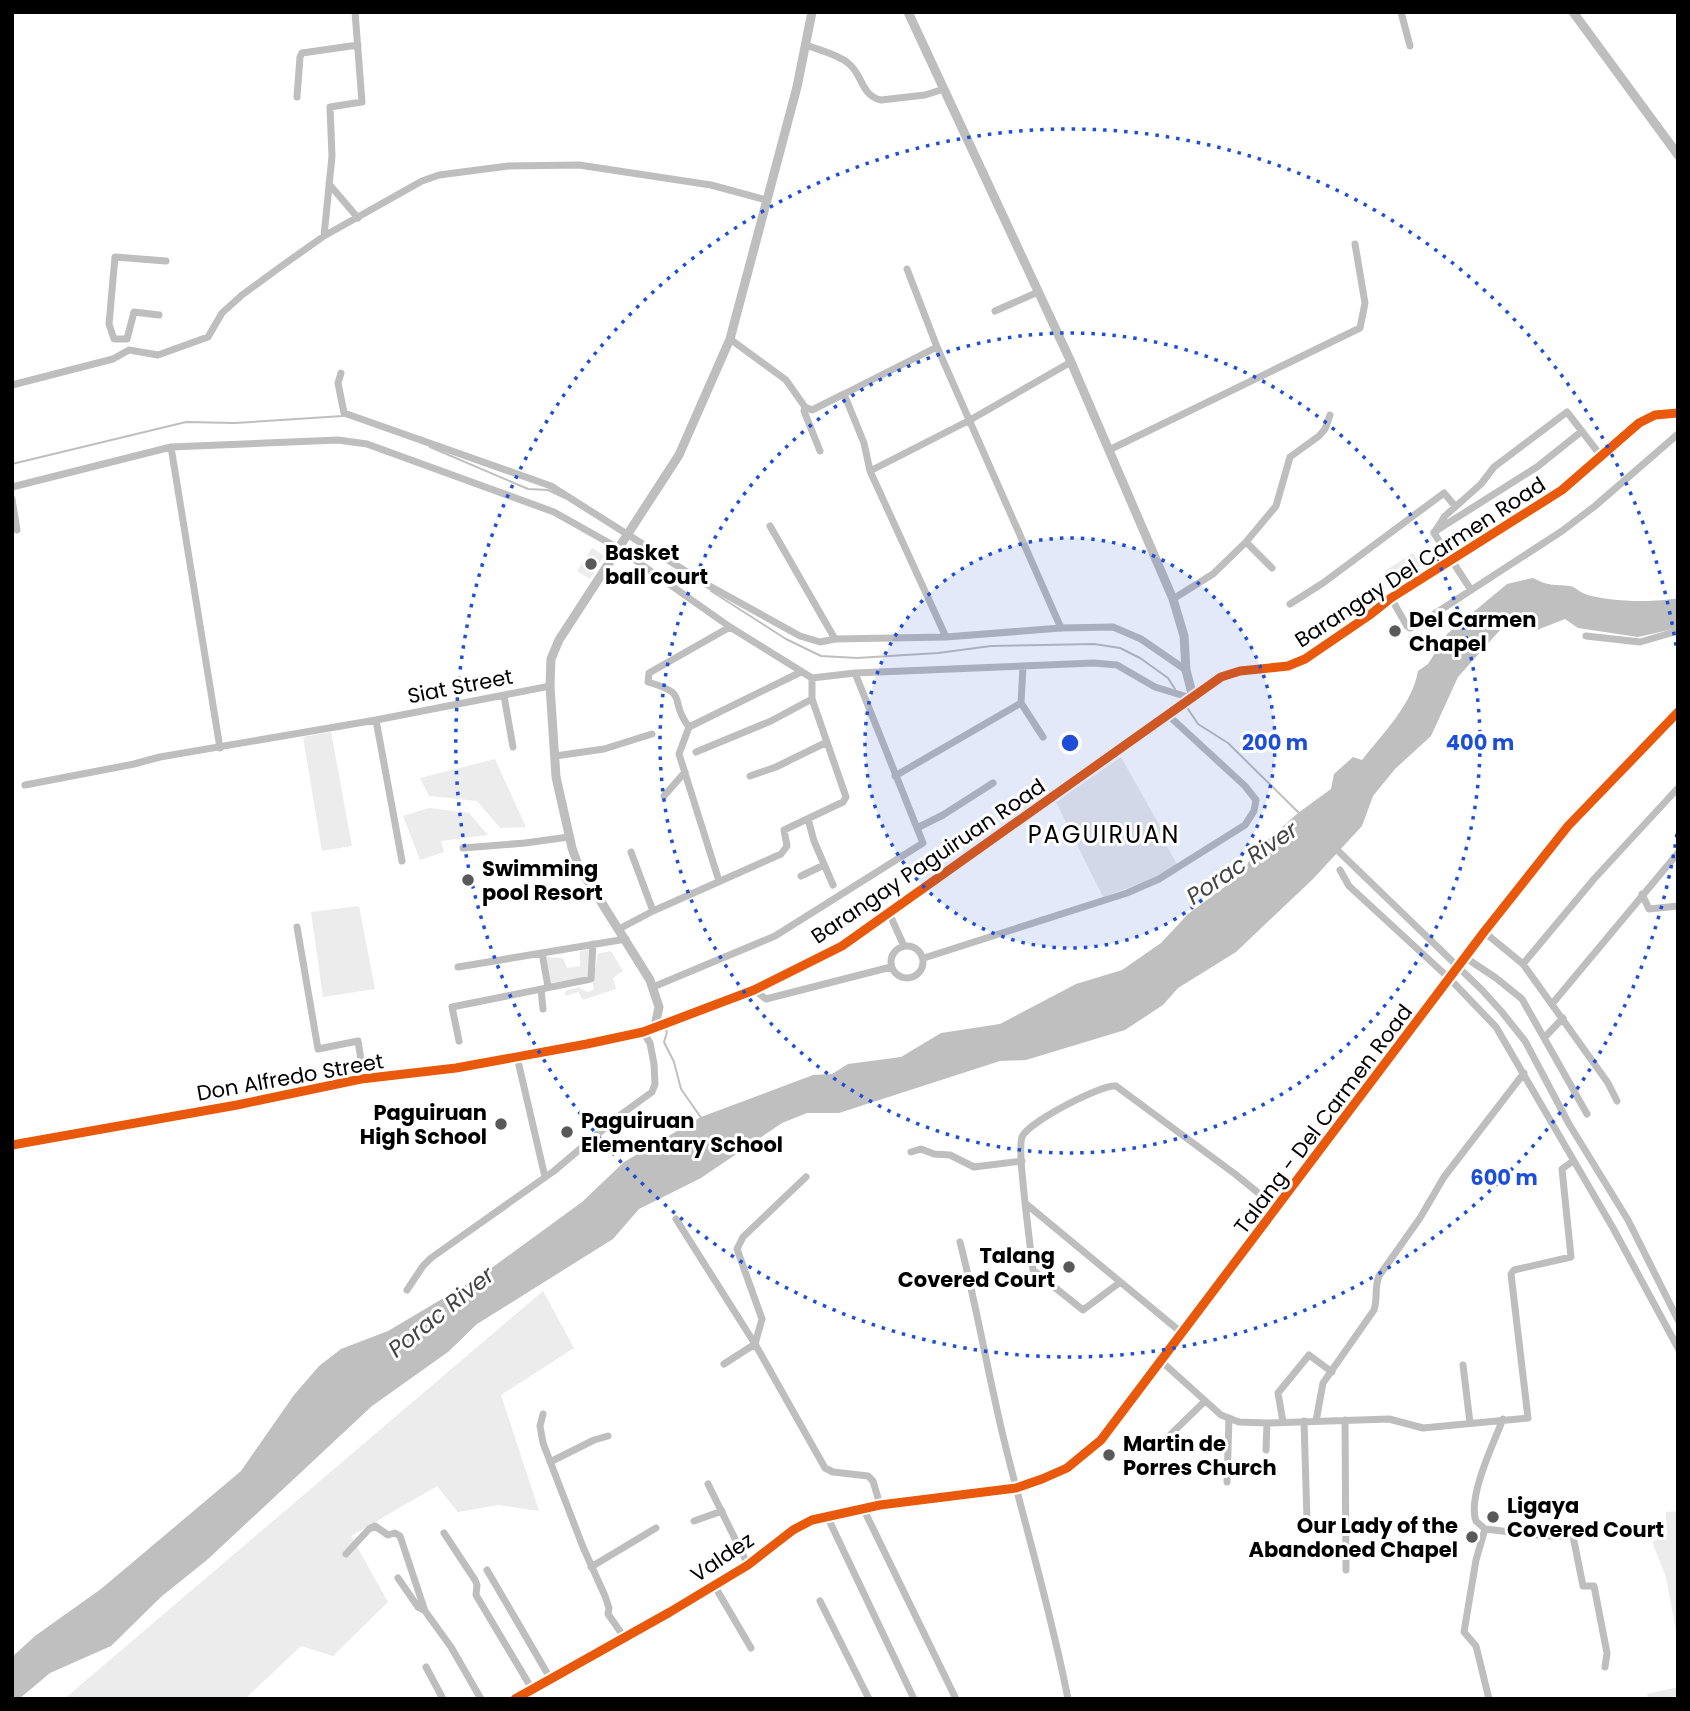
<svg xmlns="http://www.w3.org/2000/svg" width="1690" height="1711" font-family="Poppins,sans-serif">
  <rect width="100%" height="100%" fill="#fff"/>
  <!-- green -->
  <path fill="#ececec" d="M 592,548 L 604,556 L 590,579 L 577,571 Z
    M 1413,553 L 1421,566 L 1394,584 L 1385,571 Z
    M 331,732 L 352,846 L 322,851 L 303,737 Z
    M 1121,757 L 1166,837 L 1163,840 L 1177,864 L 1157,877 L 1103,897 L 1056,802 Z
    M 495,759 L 526,827 L 500,828 L 477,801 L 429,796 L 420,778 Z
    M 429,808 L 469,813 L 488,835 L 441,841 L 444,852 L 420,860 L 403,816 Z
    M 359,906 L 375,989 L 323,997 L 311,912 Z
    M 591,949 L 588,977 L 550,983 L 545,957 L 563,958 L 567,968 L 580,966 L 580,951 Z
    M 611,951 L 623,971 L 613,978 L 616,989 L 583,1000 L 578,992 L 565,996 L 565,991 L 579,987 L 587,992 L 594,990 C 590,979 598,966 597,954 Z
    M 543,1291 L 574,1348 L 501,1395 L 539,1511 L 498,1505 L 458,1512 L 437,1486 L 351,1536 L 388,1602 L 333,1656 L 301,1646 L 245,1699 L 64,1699 Z
    M 1678,1511 L 1678,1640 L 1666,1577 L 1652,1542 L 1667,1534 L 1666,1512 Z
    M 1678,1687 L 1678,1699 L 1648,1699 L 1647,1694 Z"/>
  <!-- water -->
  <path fill="#bfbfbf" d="M 1533,578 C 1551,587 1552,584 1570,586 C 1576,587 1579,592 1585,594 C 1607,602 1655,603 1678,598 L 1678,628 L 1638,637 L 1578,628 L 1565,619 L 1537,630 L 1509,620 L 1458,677 L 1431,736 L 1395,769 L 1373,796 L 1362,826 L 1313,879 L 1236,952 L 1178,988 L 1163,1005 L 1125,1030 L 1026,1060 L 1000,1061 L 839,1113 L 807,1113 L 782,1123 L 701,1178 L 639,1209 L 613,1239 L 477,1324 L 448,1352 L 372,1406 L 207,1560 L 162,1596 L 111,1646 L 50,1673 L 19,1699 L 12,1699 L 12,1657 L 35,1636 L 101,1589 L 241,1471 L 294,1395 L 319,1366 L 341,1349 L 388,1331 L 479,1277 L 582,1202 L 624,1162 L 701,1117 L 813,1075 L 832,1074 L 848,1064 L 901,1057 L 941,1033 L 1000,1024 L 1076,984 L 1122,970 L 1161,943 L 1188,914 L 1242,874 L 1254,852 L 1298,813 L 1331,789 L 1334,774 L 1353,757 L 1362,760 C 1383,733 1412,705 1418,671 L 1428,664 L 1447,634 L 1507,584 Z"/>
  <g fill="none" stroke-linecap="round" stroke-linejoin="round">
    <!-- stream -->
    <path stroke="#bfbfbf" stroke-width="2" d="M 430,447 L 528,489 L 548,490 L 565,498
      M 12,464 L 186,422 L 235,423 L 343,416
      M 711,591 L 786,639 L 821,656 L 857,658 L 938,653 L 991,646 L 1094,644 L 1120,648 L 1140,658 L 1168,678 L 1175,689
      M 1186,706 L 1198,724 L 1228,743 L 1298,812
      M 664,1027 L 667,1032 L 664,1042 L 674,1062 L 681,1089 L 702,1119"/>
    <!-- canal -->
    <path stroke="#bfbfbf" stroke-width="7" d="M 1332,845 L 1482,990 L 1501,1011 L 1525,1041 L 1569,1124 L 1628,1220 L 1678,1320"/>
    <!-- minor -->
    <path stroke="#bebebe" stroke-width="7" d="M 1401,12 L 1410,46
      M 806,45 C 819,50 837,54 848,63 C 863,74 860,95 881,100 L 925,95 L 944,89
      M 297,97 L 300,57 L 302,53 L 358,45
      M 329,184 L 358,218
      M 324,236 L 332,156 L 330,107 L 362,102 L 355,12
      M 907,269 L 937,347 L 1061,628
      M 995,311 L 1038,292
      M 159,315 L 134,312 L 127,339 L 114,339 L 109,324 L 115,257 L 166,261
      M 730,339 L 786,380 L 805,407 L 812,410 L 844,394 L 864,443 L 870,471 L 946,637 L 1061,628 L 1113,627 L 1141,639 L 1186,670
      M 341,373 L 338,383 L 344,413 L 551,486 L 706,584 L 800,636 L 820,642 L 835,639 L 770,526
      M 12,385 L 113,359 L 129,350 L 158,355 L 208,337 L 222,313 L 242,295 L 283,265 L 324,236 L 422,181 L 439,175 L 508,166 L 579,165 L 711,185 L 766,200
      M 844,394 L 937,347
      M 805,407 L 804,411 L 820,451
      M 171,447 L 220,748
      M 1109,450 L 1360,328 L 1365,303 L 1355,244
      M 870,471 L 970,420 L 1071,362
      M 12,487 L 171,447 L 338,440 L 367,444 L 554,512 L 618,548 L 730,627 L 812,678 L 855,673 L 1094,663 L 1117,665 L 1155,687 L 1191,698
      M 12,499 L 17,530
      M 1434,532 L 1537,467 L 1582,431
      M 1434,533 L 1445,516 L 1481,484 L 1494,467 L 1567,412 L 1601,456
      M 1434,533 L 1471,590
      M 1246,542 L 1272,568
      M 1391,598 L 1407,626 L 1410,628 L 1419,624 L 1562,531 L 1595,506 L 1678,434
      M 1173,599 L 1213,574 L 1246,542 L 1276,506 L 1290,457 L 1319,436 L 1325,429 L 1330,415
      M 1290,604 L 1323,583 L 1444,493 L 1455,506
      M 1586,636 L 1640,642 L 1678,631
      M 835,639 L 946,637
      M 504,696 L 513,747
      M 1021,703 L 1023,666
      M 376,720 L 402,861
      M 689,727 C 667,699 692,695 648,682 L 649,673 L 730,627
      M 696,752 L 771,721 L 812,699
      M 555,756 L 604,749 L 652,734
      M 750,776 L 776,767 L 827,742
      M 895,776 L 1021,703 L 1043,737
      M 25,785 L 134,764 L 160,757 L 376,720 L 550,686
      M 664,796 L 685,772
      M 808,819 L 814,841 L 833,885
      M 917,828 L 943,815 L 993,783
      M 463,848 L 525,843 L 569,837
      M 631,852 L 653,911
      M 1340,870 L 1349,886 L 1450,979 L 1496,1027 L 1613,1228 L 1678,1348
      M 801,876 L 824,865
      M 719,881 L 679,754 L 689,727 L 801,672
      M 1642,894 L 1649,909 L 1678,906
      M 889,913 L 904,946
      M 297,927 L 318,1049 L 358,1041 L 361,1060 L 361,1079
      M 619,929 L 653,911 L 781,854 L 787,846 L 784,830 L 843,802 L 846,797 L 812,699 L 812,678
      M 1484,932 L 1523,964 L 1608,1083 L 1617,1101
      M891 962a16 16 0 1 1 32 0a16 16 0 1 1-32 0Z
      M 542,953 L 548,987
      M 924,958 L 1127,893 L 1159,879 L 1245,825 L 1254,811 L 1256,800 L 1245,786 L 1168,715
      M 1466,958 L 1496,978 L 1522,999 L 1587,1114
      M 1523,964 L 1594,879 L 1678,788
      M 458,967 L 626,939
      M 653,987 L 775,936 L 923,843 L 855,673
      M 541,989 L 543,1009
      M 754,990 L 766,999 L 891,967
      M 1552,1004 L 1678,853
      M 1545,1037 L 1563,1018
      M 459,1041 L 452,1007 L 591,979 L 593,944
      M 517,1057 L 545,1177
      M 911,1152 L 921,1149 L 934,1154 L 950,1155 L 974,1167 L 1022,1161
      M 1025,1203 L 1033,1270 L 1083,1310 L 1119,1283
      M 676,1219 L 755,1344 L 825,1468 L 833,1472 L 868,1476 L 873,1481 L 880,1505
      M 960,1242 C 977,1308 988,1374 1004,1440 C 1025,1526 1051,1611 1068,1699
      M 407,1290 L 423,1266 L 431,1258 L 554,1171 L 619,1116 L 652,1092 L 655,1084 L 654,1064 L 650,1043 L 643,1032
      M 1182,1333 L 1025,1203 C 1024,1189 1018,1148 1022,1137 C 1027,1123 1101,1084 1116,1086 L 1235,1174 L 1277,1208
      M 1161,1361 L 1221,1415 L 1239,1422 L 1267,1423 L 1389,1419 L 1423,1428 L 1528,1418 L 1511,1274 L 1514,1270 L 1571,1257 L 1562,1169 L 1573,1161
      M 724,1364 L 755,1344 L 762,1319 L 737,1249 L 743,1237 L 806,1177
      M 1463,1365 L 1470,1423
      M 543,1414 L 540,1426 L 543,1443 L 583,1547 L 605,1596 L 609,1608 L 608,1614 L 624,1637
      M 1345,1420 L 1346,1570
      M 1304,1421 L 1307,1520
      M 1316,1421 L 1323,1383 L 1374,1310 C 1378,1299 1374,1288 1379,1276 L 1420,1218 L 1444,1177 L 1524,1073
      M 1283,1422 L 1278,1393 L 1309,1355 L 1332,1372
      M 1169,1436 L 1205,1401
      M 1266,1450 L 1267,1423
      M 550,1462 L 594,1440 L 608,1436
      M 1227,1482 L 1229,1418
      M 708,1484 L 748,1565
      M 863,1508 L 956,1699
      M 827,1516 L 914,1699
      M 694,1521 L 722,1511
      M 1485,1529 L 1476,1521 C 1467,1498 1494,1442 1503,1419
      M 444,1533 L 475,1580 L 477,1585 L 476,1595 L 532,1689
      M 346,1554 L 369,1529 L 375,1526 L 388,1535 L 395,1533 L 400,1536 L 425,1611 L 451,1647 L 481,1699
      M 591,1567 L 656,1528
      M 487,1570 L 550,1678
      M 398,1578 L 418,1607 L 424,1610
      M 714,1585 L 751,1648
      M 820,1601 L 869,1699
      M 426,1667 L 443,1699
      M 1489,1699 L 1476,1646 L 1464,1632 L 1476,1560 L 1485,1529 L 1545,1536 L 1573,1536 L 1583,1586 L 1594,1586 L 1607,1653 L 1605,1667"/>
    <!-- tertiary -->
    <path stroke="#bebebe" stroke-width="9" d="M 908,12 L 1071,362 L 1173,599 L 1184,636 L 1186,670 L 1193,697
      M 1573,12 L 1678,155
      M 655,1026 L 659,1007 L 650,980 L 578,865 L 572,848 L 556,777 L 550,686 L 551,659 L 559,640 L 679,455 L 730,339 L 797,87 L 812,12
      M 12,1145 L 237,1105 L 361,1079 L 456,1068 L 587,1044 L 643,1032 L 754,990 L 842,946 L 1221,677 L 1240,671 L 1288,666 L 1305,659 L 1371,614 L 1391,598 L 1562,490 L 1639,423 L 1655,415 L 1678,413
      M 515,1699 L 670,1612 L 748,1565 L 793,1530 L 812,1520 L 880,1505 L 1016,1488 L 1042,1479 L 1067,1468 L 1101,1440 L 1484,932 L 1568,826 L 1678,712"/>
    <!-- cycleway casing -->
    <g stroke="#fff" stroke-width="13">
      <path id="cycleway" d="M 12,1145 L 237,1105 L 361,1079 L 456,1068 L 587,1044 L 643,1032 L 754,990 L 842,946 L 1221,677 L 1240,671 L 1288,666 L 1305,659 L 1371,614 L 1391,598 L 1562,490 L 1639,423 L 1655,415 L 1678,413
        M 515,1699 L 670,1612 L 748,1565 L 793,1530 L 812,1520 L 880,1505 L 1016,1488 L 1042,1479 L 1067,1468 L 1101,1440 L 1484,932 L 1568,826 L 1678,712"/>
    </g>
    <!-- cycleway -->
    <use href="#cycleway" stroke="#e8590c" stroke-width="9"/>
  </g>
  <!-- distance rings -->
  <circle cx="1070" cy="743" r="205" fill="#1d4ed8" fill-opacity=".12"/>
  <g fill="none" stroke="#1d4ed8" stroke-width="3.5" stroke-dasharray="3.5 7">
    <circle cx="1070" cy="743" r="205"/>
    <circle cx="1070" cy="743" r="410"/>
    <path d="M1677 834A614 614 0 1 1 1677 652"/>
  </g>
  <!-- markers -->
  <g fill="#595959" stroke="#fff" stroke-width="2.5">
    <circle cx="591" cy="564" r="7"/>
    <circle cx="1395" cy="631" r="7"/>
    <circle cx="468" cy="880" r="7"/>
    <circle cx="501" cy="1124" r="7"/>
    <circle cx="567" cy="1132" r="7"/>
    <circle cx="1069" cy="1267" r="7"/>
    <circle cx="1109" cy="1455" r="7"/>
    <circle cx="1493" cy="1517" r="7"/>
    <circle cx="1472" cy="1537" r="7"/>
  </g>
  <g text-anchor="middle" dominant-baseline="central" stroke-width="6" stroke-linejoin="round" paint-order="stroke">
    <!-- poi labels -->
    <g font-size="21" font-weight="bold" fill="#000" stroke="#fff" text-anchor="start">
      <text x="605" y="552">Basket<tspan x="605" dy="24">ball court</tspan></text>
      <text x="1409" y="619">Del Carmen<tspan x="1409" dy="24">Chapel</tspan></text>
      <text x="482" y="868">Swimming<tspan x="482" dy="24">pool Resort</tspan></text>
      <text x="487" y="1112" text-anchor="end">Paguiruan<tspan x="487" dy="24">High School</tspan></text>
      <text x="581" y="1120">Paguiruan<tspan x="581" dy="24">Elementary School</tspan></text>
      <text x="1055" y="1255" text-anchor="end">Talang<tspan x="1055" dy="24">Covered Court</tspan></text>
      <text x="1123" y="1443">Martin de<tspan x="1123" dy="24">Porres Church</tspan></text>
      <text x="1507" y="1505">Ligaya<tspan x="1507" dy="24">Covered Court</tspan></text>
      <text x="1458" y="1525" text-anchor="end">Our Lady of the<tspan x="1458" dy="24">Abandoned Chapel</tspan></text>
    </g>
    <!-- street labels -->
    <g font-size="21" fill="#000" stroke="#fff">
      <text transform="translate(1420 562) rotate(-33)">Barangay Del Carmen Road</text>
      <text transform="translate(460 686) rotate(-11)">Siat Street</text>
      <text transform="translate(928 861) rotate(-34)">Barangay Paguiruan Road</text>
      <text transform="translate(290 1077) rotate(-10)">Don Alfredo Street</text>
      <text transform="translate(1323 1119) rotate(-53)">Talang - Del Carmen Road</text>
      <text transform="translate(722 1557) rotate(-34)">Valdez</text>
    </g>
    <!-- water labels -->
    <g font-size="23" font-style="italic" fill="#444" stroke="#fff">
      <text transform="translate(1242 863) rotate(-34)">Porac River</text>
      <text transform="translate(441 1312) rotate(-39)">Porac River</text>
    </g>
    <!-- quarter labels -->
    <g font-size="24" letter-spacing="2" fill="#000" stroke="#fff">
      <text x="1104" y="834">PAGUIRUAN</text>
    </g>
  </g>
  <circle cx="1070" cy="743" r="10" fill="#1d4ed8" stroke="#fff" stroke-width="3.5"/>
  <g font-size="21" text-anchor="middle" font-weight="bold" fill="#1d4ed8" stroke="#fff" stroke-width="6" stroke-linejoin="round" paint-order="stroke">
    <text x="1275" y="750">200 m</text>
    <text x="1480" y="750">400 m</text>
    <text x="1504" y="1185">600 m</text>
  </g>
  <!-- border -->
  <rect width="1690" height="1711" fill="none" stroke="#000000" stroke-width="28"/>
</svg>
